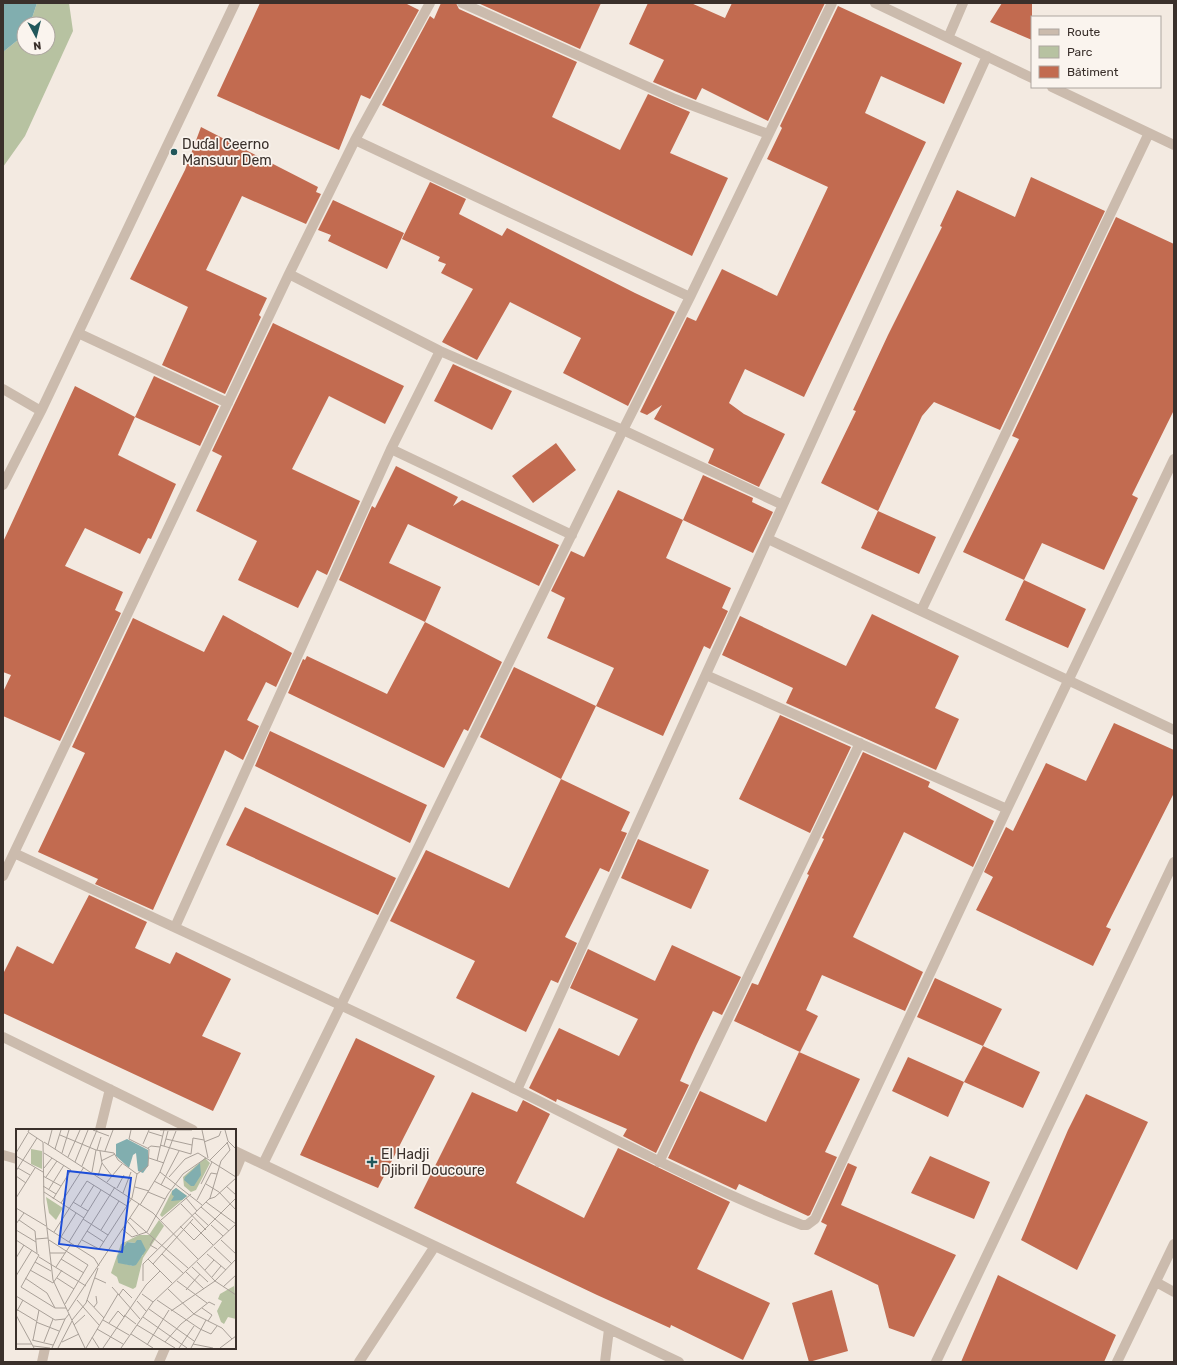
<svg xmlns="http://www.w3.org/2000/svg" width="1177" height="1365" font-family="Rubik,sans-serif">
  <rect width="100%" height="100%" fill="#f3eae1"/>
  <!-- green -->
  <path fill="#b7c2a1" d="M 37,3 L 69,3 L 73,31 L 25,136 L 3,167 L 3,52 L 24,35 L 24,48 L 48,48 L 48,24 L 30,24 Z"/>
  <!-- water -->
  <path fill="#81aeaf" d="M 3,3 L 37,3 L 30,24 L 24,24 L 24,35 L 3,52 Z"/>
  <!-- building -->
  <path fill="#c26b50" d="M 260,3 L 405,3 L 419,10 L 370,99 L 361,95 L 339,150 L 217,96 Z
    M 441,3 L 456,3 L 459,9 L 577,62 L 552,117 L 620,150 L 648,94 L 690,112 L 670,153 L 728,178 L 692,256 L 382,105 L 430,16 L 434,19 Z
    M 478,3 L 601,3 L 580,49 Z
    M 648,3 L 691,3 L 725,18 L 732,3 L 825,3 L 768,121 L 702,88 L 696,100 L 653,82 L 664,60 L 629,44 Z
    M 1002,3 L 1032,3 L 1032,40 L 990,22 Z
    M 838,6 L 962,63 L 944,104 L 881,76 L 865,113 L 926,142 L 804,397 L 745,369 L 729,403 L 744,414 L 785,434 L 759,487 L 708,463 L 714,449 L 654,419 L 662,405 L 647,415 L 640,412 L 687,317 L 696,321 L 722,269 L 777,296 L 828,187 L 767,159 L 782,128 L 780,126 Z
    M 201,127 L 318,187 L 316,192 L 321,194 L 306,224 L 242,196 L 206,270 L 267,298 L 259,315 L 261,317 L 225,394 L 162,365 L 188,307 L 130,279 L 185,170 Z
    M 1031,177 L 1105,211 L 1000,430 L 934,402 L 922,416 L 878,511 L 821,483 L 856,411 L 853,410 L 888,335 L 942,227 L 940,226 L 957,190 L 1015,217 Z
    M 430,182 L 466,199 L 459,214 L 502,236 L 507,228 L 635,293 L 675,312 L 628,406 L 563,373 L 581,338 L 510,302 L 477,360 L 442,342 L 473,289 L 441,273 L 446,264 L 438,261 L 440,257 L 402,239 Z
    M 333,200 L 404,233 L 387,269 L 328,241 L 331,235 L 318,230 Z
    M 1116,217 L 1174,244 L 1174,410 L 1132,495 L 1138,498 L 1104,570 L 1042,543 L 1024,580 L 963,552 L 1019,439 L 1012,436 Z
    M 273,323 L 404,386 L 385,424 L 329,396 L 292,469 L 360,501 L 327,575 L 317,570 L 298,608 L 238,580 L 257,541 L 196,511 L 222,456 L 212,451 Z
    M 453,364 L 512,391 L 492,430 L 434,401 Z
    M 154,376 L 219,406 L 200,446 L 135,417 Z
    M 75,386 L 135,417 L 118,455 L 176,484 L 151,539 L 148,538 L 140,554 L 85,528 L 65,566 L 123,592 L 115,610 L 121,613 L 60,741 L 3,716 L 3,692 L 11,675 L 3,672 L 3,542 Z
    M 556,443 L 576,470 L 533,503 L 512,476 Z
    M 396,466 L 458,497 L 453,506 L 462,500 L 559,545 L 539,586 L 408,524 L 389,563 L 441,587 L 425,622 L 339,580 L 372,506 L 375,508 Z
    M 703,475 L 753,498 L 752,502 L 773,512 L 753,553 L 683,520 Z
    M 618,490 L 683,520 L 666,558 L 731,588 L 722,608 L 728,611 L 710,649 L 704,646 L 663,736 L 596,706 L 614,668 L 547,638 L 565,598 L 551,591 L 571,551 L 584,557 Z
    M 878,511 L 936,537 L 919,574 L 861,548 Z
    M 1024,580 L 1086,609 L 1068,648 L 1005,620 Z
    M 872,614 L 959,656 L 935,708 L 959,719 L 936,770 L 786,703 L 793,688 L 722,655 L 740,616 L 846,666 Z
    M 223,615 L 292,653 L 276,687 L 266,682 L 247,720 L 259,726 L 243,760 L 225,750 L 153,910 L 95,884 L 98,879 L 38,852 L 85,753 L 72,747 L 133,618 L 204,652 Z
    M 425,622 L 502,662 L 468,731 L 464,729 L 444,768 L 288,693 L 303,659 L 305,660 L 307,656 L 387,694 Z
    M 514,667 L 596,706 L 561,779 L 630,812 L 621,831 L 627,833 L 609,872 L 600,868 L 565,937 L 577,943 L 558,983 L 551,980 L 526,1032 L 456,998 L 475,961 L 390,921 L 426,850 L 509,888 L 561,779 L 480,737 Z
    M 780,715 L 851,747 L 810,833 L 739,799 Z
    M 1114,723 L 1174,750 L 1174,793 L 1106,927 L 1111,929 L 1093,966 L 976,910 L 993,877 L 984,872 L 1006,827 L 1013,831 L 1046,763 L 1086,781 Z
    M 270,731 L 427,805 L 410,843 L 255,766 Z
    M 863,752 L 930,782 L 928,787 L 994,821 L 973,867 L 904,832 L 853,937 L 923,972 L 905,1011 L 822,975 L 806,1010 L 818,1016 L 800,1052 L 734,1021 L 752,983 L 758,985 L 809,875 L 807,874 L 824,839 L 822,838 Z
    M 245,807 L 396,878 L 378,915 L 226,845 Z
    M 638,839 L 709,870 L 691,909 L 621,878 Z
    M 89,895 L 147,922 L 135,948 L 170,964 L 176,952 L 231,979 L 202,1036 L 241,1053 L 213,1111 L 3,1013 L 3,974 L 17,946 L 53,964 Z
    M 672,945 L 741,977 L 722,1015 L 713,1011 L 696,1046 L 680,1081 L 689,1085 L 656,1153 L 623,1136 L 627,1129 L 557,1099 L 556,1102 L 529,1088 L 559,1028 L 619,1056 L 638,1019 L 570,988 L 588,949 L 655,981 Z
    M 935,978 L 1002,1009 L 983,1046 L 917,1017 Z
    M 356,1038 L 435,1076 L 378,1188 L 300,1155 Z
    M 983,1046 L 1040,1072 L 1023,1108 L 964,1082 Z
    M 799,1052 L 860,1079 L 825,1152 L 837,1157 L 810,1215 L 808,1216 L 739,1184 L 736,1190 L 668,1158 L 700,1091 L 766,1122 Z
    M 908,1057 L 964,1082 L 948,1117 L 892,1091 Z
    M 472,1092 L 517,1112 L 523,1100 L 550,1114 L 516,1183 L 584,1218 L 618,1148 L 730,1202 L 697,1269 L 770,1303 L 743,1360 L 671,1325 L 670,1328 L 597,1295 L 414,1208 Z
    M 1086,1094 L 1148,1122 L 1077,1270 L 1021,1240 L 1068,1130 Z
    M 930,1156 L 990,1182 L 974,1219 L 911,1193 Z
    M 848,1163 L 857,1167 L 841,1205 L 956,1255 L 914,1337 L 889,1328 L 878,1285 L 814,1254 L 827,1225 L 821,1222 Z
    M 998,1275 L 1116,1335 L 1104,1362 L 961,1362 Z
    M 832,1290 L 848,1351 L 809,1362 L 792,1303 Z"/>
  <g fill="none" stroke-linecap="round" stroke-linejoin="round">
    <!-- minor -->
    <path stroke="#cbbbad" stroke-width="10" d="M 462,3 L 675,99 L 768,134
      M 875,3 L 1032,78
      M 948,38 L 963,3
      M 1052,87 L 1174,145
      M 355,140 L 690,297
      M 289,274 L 440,351 L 623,430 L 783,505
      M 78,333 L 228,403
      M 3,389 L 41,411
      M 391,449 L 572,535
      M 3,485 L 41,411 L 235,3
      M 768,539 L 1174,730
      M 921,611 L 1149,133
      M 706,675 L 1007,809
      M 14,853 C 182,931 351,1008 517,1090 C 612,1137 704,1187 802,1225 L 807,1225 L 815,1219 L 1007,809 L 1174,459
      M 3,876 L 289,274 L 355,140 L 430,3
      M 175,927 L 391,449 L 440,351
      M 3,1037 L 193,1130
      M 517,1090 L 987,56
      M 100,1130 L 110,1089
      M 235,1151 L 679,1362
      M 3,1155 L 17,1159
      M 659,1162 L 860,743
      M 263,1164 L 623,430 L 690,297 L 832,3
      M 235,1172 L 242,1155
      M 1156,1282 L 1174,1292
      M 42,1362 L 45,1348
      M 159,1362 L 165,1348
      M 359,1362 L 435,1246
      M 605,1362 L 609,1329
      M 936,1362 L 1174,862
      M 1117,1362 L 1174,1244"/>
  </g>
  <!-- markers -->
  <g fill="#21575b" stroke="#faf4ee" stroke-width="1.5">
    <circle cx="174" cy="152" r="4"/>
    <path d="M370 1156h4v4h4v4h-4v4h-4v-4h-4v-4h4z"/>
  </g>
  <g text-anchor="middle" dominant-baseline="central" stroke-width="3.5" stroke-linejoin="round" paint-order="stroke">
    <!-- poi labels -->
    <g font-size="14" fill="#3a302b" stroke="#faf4ee" text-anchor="start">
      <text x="182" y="144">Duɗal Ceerno<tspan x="182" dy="16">Mansuur Dem</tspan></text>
      <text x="381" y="1154">El Hadji<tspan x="381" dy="16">Djibril Doucoure</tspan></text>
    </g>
  </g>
  <!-- overview -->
  <g transform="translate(16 1129)">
    <rect width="220" height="220" fill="#f3eae1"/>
    <path d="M 15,20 L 26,22 L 26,40 L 15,35 ZM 189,29 L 194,34 L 180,61 L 175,63 L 168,57 L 167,48 ZM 160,59 L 171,67 L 146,88 L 144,86 L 156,62 ZM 30,68 L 47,79 L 40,91 L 33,84 ZM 143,91 L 148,97 L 127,129 L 120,158 L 117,160 L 103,154 L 101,148 L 95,144 L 105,115 L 123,106 L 133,106 ZM 111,113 L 119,114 L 127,126 L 117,137 L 106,134 L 101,127 ZM 218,147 L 220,190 L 212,188 L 208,195 L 205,193 L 201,182 L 206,172 L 202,170 L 204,165 L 218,157 Z" fill="#b7c2a1" fill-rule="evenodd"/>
    <path d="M 111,10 L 132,21 L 132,37 L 127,44 L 122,42 L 120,24 L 117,26 L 113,39 L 100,27 L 100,15 ZM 184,34 L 185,46 L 178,57 L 175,57 L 168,51 L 169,48 ZM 160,59 L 171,67 L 166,71 L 155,72 L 158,67 L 156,66 L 156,62 ZM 121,111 L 125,111 L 130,121 L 120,136 L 117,137 L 102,134 L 101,127 L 111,113 L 119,114 Z" fill="#81aeaf"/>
    <path fill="none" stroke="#a9a098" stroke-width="1" d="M 13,1 L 12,3 L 27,13 L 28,74 L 37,151 L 69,219M 77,1 L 93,7M 144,1 L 176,1M 186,1 L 192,29M 209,1 L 212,12 L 220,20M 160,2 L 144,43 L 186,76M 133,3 L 146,7M 44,6 L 80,21 L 98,24 L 102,31 L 121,45M 150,10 L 176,16M 28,13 L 137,84 L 182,130M 188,13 L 203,7 L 205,2M 127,15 L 133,1M 32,16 L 36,1M 144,16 L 175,25 L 177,9 L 188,11M 148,17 L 152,2M 132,19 L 135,17 L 144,18M 39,20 L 45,1M 81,21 L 85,8M 89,22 L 97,1M 0,24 L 12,4M 28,24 L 55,41 L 37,70M 46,24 L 53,1M 0,27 L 27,43M 52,28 L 64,1M 133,29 L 148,34M 194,31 L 212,13M 85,32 L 99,25M 141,32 L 148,1M 59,33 L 72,1M 86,34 L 96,47M 66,37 L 81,1M 2,39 L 14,46M 28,39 L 36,29M 0,42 L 21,9M 76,43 L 80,21M 0,47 L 10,54M 27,47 L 45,57M 82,47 L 86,34 L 84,22M 30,48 L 41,32M 153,48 L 169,30 L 182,24 L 220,48M 138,52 L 155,61M 91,53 L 106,35M 185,55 L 196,33M 190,55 L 203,63 L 220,81M 145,56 L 163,22M 27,57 L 40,65M 210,57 L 220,66M 119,58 L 133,62M 101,59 L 108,46M 33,60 L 48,36M 28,63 L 68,89M 132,63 L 149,70M 107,64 L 115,43M 0,69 L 19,39M 170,69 L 181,82M 193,70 L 199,68 L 220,49M 181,71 L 195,44 L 201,45M 57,73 L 72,82M 190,73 L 220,95M 45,74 L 68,38M 165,75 L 190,101M 124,76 L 144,43M 65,77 L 78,56M 185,78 L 213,102M 0,79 L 30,97M 179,84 L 193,97M 114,89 L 172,139M 67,90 L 92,106M 3,91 L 19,102 L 21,124M 145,91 L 175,65M 112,93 L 122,105M 174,93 L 197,116M 0,95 L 8,84M 195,96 L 207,107M 164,97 L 178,111 L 220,69M 31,99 L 78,129 L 83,137M 106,100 L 116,108 L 131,103 L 152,65 L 167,45 L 190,29M 0,101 L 20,113M 85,101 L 103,72M 71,102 L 88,113M 38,103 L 71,52 L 111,77M 45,108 L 60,84M 138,109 L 134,116 L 141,120M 20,110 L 32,109M 0,111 L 23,126 L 5,158 L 39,179 L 50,179M 33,111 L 72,136 L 49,175M 66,111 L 83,120 L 116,69 L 121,45 L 132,37 L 133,20 L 113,10 L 115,1M 205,111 L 220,125M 53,113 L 85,61M 61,118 L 99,58M 198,118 L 216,135M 34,124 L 49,124M 146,125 L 167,144M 191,125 L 210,141M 23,128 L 70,157M 0,129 L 8,116M 45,130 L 68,144M 132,130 L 156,154M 19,133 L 35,142M 181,133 L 199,152 L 220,166M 137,135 L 177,90M 40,138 L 55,115M 176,138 L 192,153M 14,141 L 37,154 L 46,141M 189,141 L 198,131M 170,143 L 188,160M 0,147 L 16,121M 196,148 L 205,137M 9,149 L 31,164 L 39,179M 41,149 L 58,160M 79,149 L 90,154M 127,152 L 127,135 L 194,69 L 205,32 L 214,21 L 211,13M 161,152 L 191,174M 96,158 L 124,190M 207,158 L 220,146M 152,160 L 178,185 L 206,199 L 216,210M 170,161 L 184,145M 126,165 L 137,173M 103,166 L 107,160 L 116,169M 0,167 L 39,191 L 49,190 L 53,185M 61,171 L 83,196M 71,171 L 88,189M 141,171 L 184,200 L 195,205 L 201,197M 121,172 L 130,182M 78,178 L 81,174 L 80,167M 186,179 L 196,186 L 192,192M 0,180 L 20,192M 133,180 L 178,212M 1,182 L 7,171M 52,182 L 123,75M 155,182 L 199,152 L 220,130M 0,186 L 18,219M 108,186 L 120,195M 127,188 L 171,219M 56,191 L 70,174 L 82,139M 87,191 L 113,206M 20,193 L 43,202M 93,194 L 102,182 L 108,188M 58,196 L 69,186M 121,196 L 159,219M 81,200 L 107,215M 115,205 L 137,219M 76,208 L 83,219M 16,211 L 37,216M 17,211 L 23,181M 28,213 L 37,190M 46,213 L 63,205M 149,213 L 165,195 L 193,173 L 199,176M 0,215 L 16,215M 177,215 L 197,219M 131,216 L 153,181M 17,217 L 34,219M 36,219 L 49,190M 42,219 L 56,192M 70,219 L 102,165M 87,219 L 130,156 L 144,142M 105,219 L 137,173 L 220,95M 163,219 L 178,197M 175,219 L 190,191M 204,219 L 220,207"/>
    <path fill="#1d4ed8" fill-opacity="0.15" stroke="#1d4ed8" stroke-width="2" d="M 52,42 L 115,49 L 106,123 L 43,115 Z"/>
    <rect width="220" height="220" fill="none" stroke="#3a302b" stroke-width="2"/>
  </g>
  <!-- border -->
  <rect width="1177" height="1365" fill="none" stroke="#3a302b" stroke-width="8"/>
  <!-- legend -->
  <rect x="1031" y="16" width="130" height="72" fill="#faf4ee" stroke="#ada6a0"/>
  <rect x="1039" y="29" width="20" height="6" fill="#cbbbad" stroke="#ada6a0"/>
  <text x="1067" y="36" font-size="12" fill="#3a302b">Route</text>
  <rect x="1039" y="46" width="20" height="12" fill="#b7c2a1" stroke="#ada6a0"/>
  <text x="1067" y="56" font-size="12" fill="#3a302b">Parc</text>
  <rect x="1039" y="66" width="20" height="12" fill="#c26b50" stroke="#ada6a0"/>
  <text x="1067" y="76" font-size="12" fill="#3a302b">Bâtiment</text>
  <!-- north arrow -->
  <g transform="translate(36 36) rotate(173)"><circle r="19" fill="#faf4ee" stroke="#ada6a0"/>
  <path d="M0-3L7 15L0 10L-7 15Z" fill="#21575b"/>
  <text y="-6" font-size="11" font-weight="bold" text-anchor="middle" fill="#3a302b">N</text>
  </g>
</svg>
